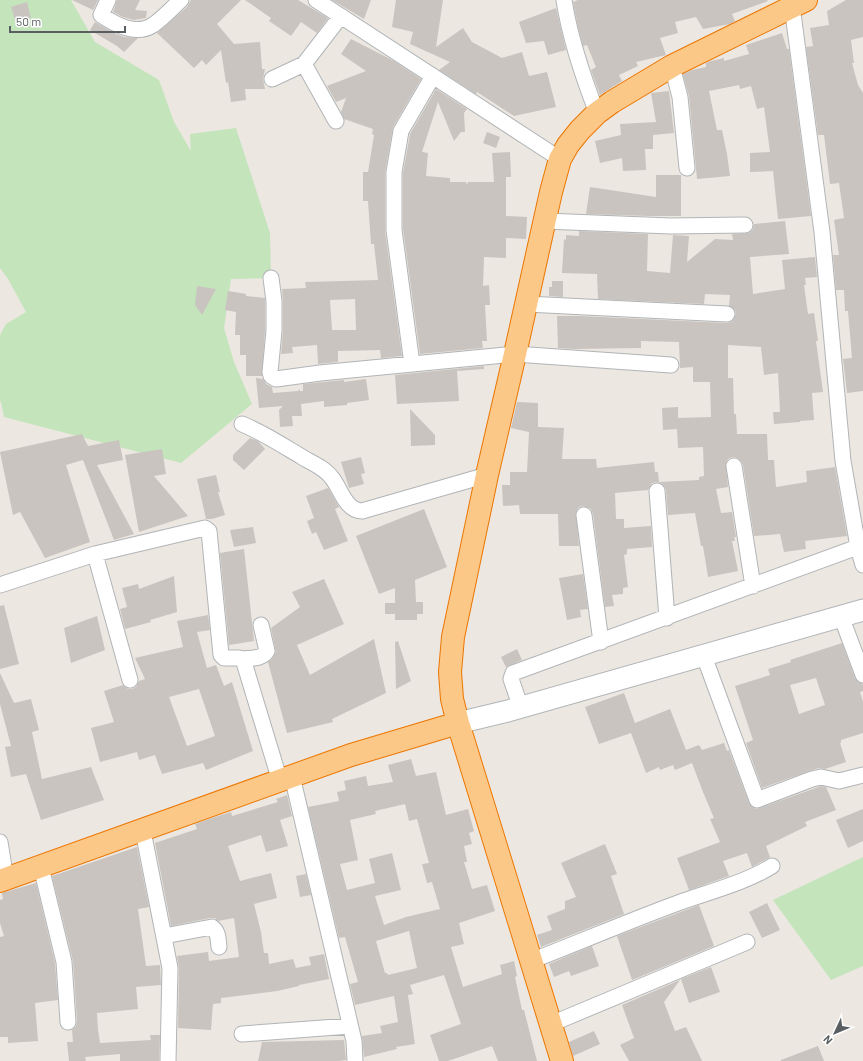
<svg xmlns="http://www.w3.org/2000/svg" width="863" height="1061" font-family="Barlow,sans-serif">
  <rect width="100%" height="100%" fill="#ece7e0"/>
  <!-- green -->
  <path fill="#c4e4bc" d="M 0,0 L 71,0 L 95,42 L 159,80 L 174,122 L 191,151 L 190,134 L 236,128 L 270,233 L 271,278 L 231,279 L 224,328 L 234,362 L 252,404 L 181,463 L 4,417 L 1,402 L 0,401 L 0,335 L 6,324 L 26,312 L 8,279 L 0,268 Z
    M 863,857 L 863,966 L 831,980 L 773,900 Z"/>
  <!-- building -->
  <path fill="#c9c4c0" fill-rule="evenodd" d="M 72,0 L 98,0 L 93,10 Z
    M 117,0 L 140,0 L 135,10 L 147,11 L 146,18 L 134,20 L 123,17 L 113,12 Z
    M 191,0 L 241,0 L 217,24 L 234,44 L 260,42 L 262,69 L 265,69 L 263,79 L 265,89 L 245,89 L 246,100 L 231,102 L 228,82 L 226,83 L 221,50 L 206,65 L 202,60 L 194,68 L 157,33 L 187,7 Z
    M 245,0 L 298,0 L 328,18 L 317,33 L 301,22 L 291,36 L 269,21 L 271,18 Z
    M 332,0 L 371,0 L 364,19 Z
    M 396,0 L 443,0 L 436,47 L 463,28 L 472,42 L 502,58 L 522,52 L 529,76 L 547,72 L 556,107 L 514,116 L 477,92 L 476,94 L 439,70 L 450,62 L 410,44 L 413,32 L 392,27 Z
    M 578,0 L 767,0 L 768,1 L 732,14 L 735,21 L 730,24 L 703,29 L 696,17 L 675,22 L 678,33 L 660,38 L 666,55 L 636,62 L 638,66 L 619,75 L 622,81 L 600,95 L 591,70 L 596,67 L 587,45 L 583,46 L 578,27 L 573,2 Z
    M 846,0 L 863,0 L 863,37 L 851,40 L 854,63 L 852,63 L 858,85 L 863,93 L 863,391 L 847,393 L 843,359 L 852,358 L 848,311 L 845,311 L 844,290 L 836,290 L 833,255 L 839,255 L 834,220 L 844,218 L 839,183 L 830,184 L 824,135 L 818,135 L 806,47 L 813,46 L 810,28 L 829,25 L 827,11 Z
    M 27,2 L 31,18 L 16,23 L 11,7 Z
    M 556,8 L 566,50 L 548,55 L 544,41 L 526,43 L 519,22 Z
    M 95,22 L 116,34 L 124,37 L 138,38 L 124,52 L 117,46 L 90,30 Z
    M 782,33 L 787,49 L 789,49 L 811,216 L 778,219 L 773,171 L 750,172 L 750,153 L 770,152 L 764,107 L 757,109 L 751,86 L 740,89 L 739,85 L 709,91 L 717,130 L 722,130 L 727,154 L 730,176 L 697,179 L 689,96 L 683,74 L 692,70 L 706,67 L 706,63 L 711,61 L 724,58 L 724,61 L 749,54 L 746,45 Z
    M 351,39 L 394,61 L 421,79 L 393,127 L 385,172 L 385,231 L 402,356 L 381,358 L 380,350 L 338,351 L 338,362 L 318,364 L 317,345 L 292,347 L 293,353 L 281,354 L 283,331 L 283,301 L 282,289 L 306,288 L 305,282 L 378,280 L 374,244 L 371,244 L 368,201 L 363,201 L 363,172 L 368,172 L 374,135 L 372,134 L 373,129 L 344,119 L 341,112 L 346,98 L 336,102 L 327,86 L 366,71 L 341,54 ZM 355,299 L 356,330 L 332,330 L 330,300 Z
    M 436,89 L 467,109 L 464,113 L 465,132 L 461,132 L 454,141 L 438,102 L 422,152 L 428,153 L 426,176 L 450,178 L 450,182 L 466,182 L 467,185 L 468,182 L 494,182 L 492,153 L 510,152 L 511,177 L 506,177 L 506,216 L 527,217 L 526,239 L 506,238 L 506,258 L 484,257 L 483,286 L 489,285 L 490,305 L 485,305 L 487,341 L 482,341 L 483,348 L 420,354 L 403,229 L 403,173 L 410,134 Z
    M 669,91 L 674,133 L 653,135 L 653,149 L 645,149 L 646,170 L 623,171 L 622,158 L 600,163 L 595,141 L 621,135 L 620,124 L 656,122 L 651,93 Z
    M 487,132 L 500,137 L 496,148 L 483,143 Z
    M 656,175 L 681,175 L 681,216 L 649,216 L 586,214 L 590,187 L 656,197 Z
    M 785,221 L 789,254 L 750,257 L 753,294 L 785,289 L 782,260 L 815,257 L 817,277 L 805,278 L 806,285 L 804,285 L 808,314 L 814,313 L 818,341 L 816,341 L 823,392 L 812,393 L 814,420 L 800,421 L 800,422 L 774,424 L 773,412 L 780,412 L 778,373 L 764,375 L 761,347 L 728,345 L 728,378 L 733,378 L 734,414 L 736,414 L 737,434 L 767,434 L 768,460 L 774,460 L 776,487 L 807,482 L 806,471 L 835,467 L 847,536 L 805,541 L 806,549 L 784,552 L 780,534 L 754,536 L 743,465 L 741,461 L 738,458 L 732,457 L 728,459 L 726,463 L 728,487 L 716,489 L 721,513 L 732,512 L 736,537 L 734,537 L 735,541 L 732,541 L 738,571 L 708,577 L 703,546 L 701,546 L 695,513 L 668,515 L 666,490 L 664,486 L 661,483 L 657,482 L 652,483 L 648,490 L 615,493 L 616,519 L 624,519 L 624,528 L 651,526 L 652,547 L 627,549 L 627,554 L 624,555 L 628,587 L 623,588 L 623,594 L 612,595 L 614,606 L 605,607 L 593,514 L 591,509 L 587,507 L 582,506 L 578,508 L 576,512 L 579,546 L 559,546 L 558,514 L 520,514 L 519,505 L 503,506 L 502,485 L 510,485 L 510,472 L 527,472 L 529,432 L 511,428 L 517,402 L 538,403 L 538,427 L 564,428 L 562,459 L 596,459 L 597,468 L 654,462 L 655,472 L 658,472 L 659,482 L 699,480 L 699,477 L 704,476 L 703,447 L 678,448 L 677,429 L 663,430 L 662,408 L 678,407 L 678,418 L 711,417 L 710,382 L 693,382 L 693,367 L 680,368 L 679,342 L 641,341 L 641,348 L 574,349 L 558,348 L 557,316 L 581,316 L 727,323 L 731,322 L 734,319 L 736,314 L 735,310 L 729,306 L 730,295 L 705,294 L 704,304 L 598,299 L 597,274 L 562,273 L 564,239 L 566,240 L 566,235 L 579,236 L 579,231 L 648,234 L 647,271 L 670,273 L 673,235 L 689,236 L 687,262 L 715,239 L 733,240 L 732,234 L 749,233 L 753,229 L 754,224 Z
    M 552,281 L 563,281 L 563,297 L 549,296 L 549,287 L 552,287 Z
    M 197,286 L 216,289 L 202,315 L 195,305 Z
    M 228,291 L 246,294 L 246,296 L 265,298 L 265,331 L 262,376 L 246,376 L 246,355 L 240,355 L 240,335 L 235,335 L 236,312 L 225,310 Z
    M 484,366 L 484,369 L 457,371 L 459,401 L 397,404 L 395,375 Z
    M 256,378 L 263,379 L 266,384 L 272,387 L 273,393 L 298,391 L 300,389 L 300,391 L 303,391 L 303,384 L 344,380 L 344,382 L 366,379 L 369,400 L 347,403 L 347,405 L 324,407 L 324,401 L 301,404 L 302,416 L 292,416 L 293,426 L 280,427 L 279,410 L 283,406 L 259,408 Z
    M 410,409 L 435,435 L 435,445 L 411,446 Z
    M 82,434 L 88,446 L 119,440 L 123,460 L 97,465 L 134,534 L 114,540 L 83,460 L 66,465 L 90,542 L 45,558 L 20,512 L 13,515 L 0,452 Z
    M 250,438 L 258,441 L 265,449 L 244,470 L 233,460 L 233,455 Z
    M 162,449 L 166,474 L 154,476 L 188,516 L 139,532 L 125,455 Z
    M 361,457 L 365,473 L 361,474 L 364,484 L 349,488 L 341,462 Z
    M 216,475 L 220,492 L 218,492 L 225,515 L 212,519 L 206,519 L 197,479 Z
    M 328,488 L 339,507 L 335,509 L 348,541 L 324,550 L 316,532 L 312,534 L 307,521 L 314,518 L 306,496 Z
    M 424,509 L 447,567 L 415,580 L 416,602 L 423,602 L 423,614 L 417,614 L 417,620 L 395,620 L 395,614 L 385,614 L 385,603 L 395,603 L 395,588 L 379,594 L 356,536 Z
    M 253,527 L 256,543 L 234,547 L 230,530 Z
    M 244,549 L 254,641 L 229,645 L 220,553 Z
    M 583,574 L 588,609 L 580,610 L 581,617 L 567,620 L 559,578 Z
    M 174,576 L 177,612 L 150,620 L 151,622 L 125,629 L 120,609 L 127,607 L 122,588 L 138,584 L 139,589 Z
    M 324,579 L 344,624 L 297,645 L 310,675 L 374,639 L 386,693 L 332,719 L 333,722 L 287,733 L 268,662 L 272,659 L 276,652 L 271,628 L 300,607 L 292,592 Z
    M 4,605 L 19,664 L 0,669 L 0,606 Z
    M 208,615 L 210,630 L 197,632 L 207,668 L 216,665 L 224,686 L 232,682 L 253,751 L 206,770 L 203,763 L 162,774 L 155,755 L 139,760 L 137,752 L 100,762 L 91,728 L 114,722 L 104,691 L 123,685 L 128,689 L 132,689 L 136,687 L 139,681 L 145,679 L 135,658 L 183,647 L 177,621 ZM 199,689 L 215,736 L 187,746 L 169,697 Z
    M 97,616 L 105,650 L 71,663 L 64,628 Z
    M 398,641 L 411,681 L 396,689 L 395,642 Z
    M 842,643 L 855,678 L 858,682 L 863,684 L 863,691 L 860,692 L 863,702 L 863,733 L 841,740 L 841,743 L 840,743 L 846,762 L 825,769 L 819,768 L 809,771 L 762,788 L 746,743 L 753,740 L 735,686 L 770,675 L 768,669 L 791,662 L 790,660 ZM 816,678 L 825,705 L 799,714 L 790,685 Z
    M 517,649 L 522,660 L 506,667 L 501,657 Z
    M 0,673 L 14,703 L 31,699 L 39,730 L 32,732 L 42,779 L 91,767 L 104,800 L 41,820 L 26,774 L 11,777 L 5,747 L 11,746 L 0,704 Z
    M 624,693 L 635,723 L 670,709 L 686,750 L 699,745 L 702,750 L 724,743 L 727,751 L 729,750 L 749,803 L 752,807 L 756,809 L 760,808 L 821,786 L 826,787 L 836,810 L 805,822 L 807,826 L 766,846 L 770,857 L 752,867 L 747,853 L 723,861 L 729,876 L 689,890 L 677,858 L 720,842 L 710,819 L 714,818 L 703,792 L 692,763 L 675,770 L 673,765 L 660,770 L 659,767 L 646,773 L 631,733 L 599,744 L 585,707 Z
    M 411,759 L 416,776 L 436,772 L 446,815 L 468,809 L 474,831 L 469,833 L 472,844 L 464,846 L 467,862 L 464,862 L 472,889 L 487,885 L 495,911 L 459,923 L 464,944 L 451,947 L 463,987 L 502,974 L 500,965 L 514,961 L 517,976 L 515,977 L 522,1010 L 524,1010 L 537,1061 L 498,1061 L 492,1046 L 448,1061 L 439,1061 L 430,1035 L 461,1024 L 444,975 L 410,985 L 413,994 L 408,995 L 415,1044 L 396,1047 L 397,1049 L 364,1057 L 362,1036 L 382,1033 L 380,1026 L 398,1022 L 394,996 L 355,1005 L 350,984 L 358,982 L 345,937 L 339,938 L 308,807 L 339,801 L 337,792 L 346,790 L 344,781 L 366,776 L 368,786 L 393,782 L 388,765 ZM 405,804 L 409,821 L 417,819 L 429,863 L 422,864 L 427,883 L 432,882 L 440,909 L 406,917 L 384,925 L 375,896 L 401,890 L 392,853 L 369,859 L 375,883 L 347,890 L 340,864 L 358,860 L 350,820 L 376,814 L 375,811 ZM 409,931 L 417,968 L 388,975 L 387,973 L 385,973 L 376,941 Z
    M 287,795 L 292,816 L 280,820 L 288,846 L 266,852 L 261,835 L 228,846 L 240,881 L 271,873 L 277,898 L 254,904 L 261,932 L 264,953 L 268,953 L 269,964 L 293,959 L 296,968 L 311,965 L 309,957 L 324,954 L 329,979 L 299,985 L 299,986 L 277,991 L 221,998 L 221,1003 L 213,1004 L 211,1030 L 178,1028 L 179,968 L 177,956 L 208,952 L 209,961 L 239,957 L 234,918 L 218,921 L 215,918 L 210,918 L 171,926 L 155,843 L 197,829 L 195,824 L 215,817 L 231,812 L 232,816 L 278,802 L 276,799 Z
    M 863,809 L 863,841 L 848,848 L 836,820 Z
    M 605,844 L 617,874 L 611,876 L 624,914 L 541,947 L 537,935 L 552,930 L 547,916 L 565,909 L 565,901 L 576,897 L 561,863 Z
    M 137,847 L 149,907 L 138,909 L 146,966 L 160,965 L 161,985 L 136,987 L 138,1009 L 97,1013 L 98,1030 L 100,1043 L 151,1040 L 150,1035 L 160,1035 L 159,1061 L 120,1061 L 120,1054 L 85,1057 L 86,1061 L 69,1061 L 67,1042 L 73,1042 L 72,1030 L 76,1026 L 77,1021 L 73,961 L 52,876 Z
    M 306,874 L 311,895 L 300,897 L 296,876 Z
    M 36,883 L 55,963 L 58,1000 L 35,1003 L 38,1041 L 8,1043 L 8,1037 L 0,1037 L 0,937 L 4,936 L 0,923 L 0,900 L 3,899 L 2,893 Z
    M 767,903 L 780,930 L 762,938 L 749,912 Z
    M 699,905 L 714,946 L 632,980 L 617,936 Z
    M 592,946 L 599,966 L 571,976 L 569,971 L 554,977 L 549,964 Z
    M 711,967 L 720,992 L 689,1003 L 681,979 Z
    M 680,980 L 664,1002 L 675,1031 L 686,1027 L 702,1061 L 629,1061 L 620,1045 L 634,1038 L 622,1005 Z
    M 594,1031 L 600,1044 L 573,1056 L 569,1042 Z
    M 344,1040 L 346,1060 L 339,1061 L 258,1061 L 262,1042 Z
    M 818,1046 L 824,1061 L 781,1061 L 781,1060 Z"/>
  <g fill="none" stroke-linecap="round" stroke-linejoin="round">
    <!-- street casing -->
    <g stroke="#b1b5b8" stroke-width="17">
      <path id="street" d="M 108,0 L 101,15 C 116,25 136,36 153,25 C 163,18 172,8 181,0
        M 316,0 L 560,159
        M 564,0 C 570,39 583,77 597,113
        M 792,6 L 822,232 L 843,461 L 858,547 L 863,565
        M 304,64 L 336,121
        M 672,66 L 680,97 L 687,168
        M 272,79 L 304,64 L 341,16
        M 544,221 L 671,226 L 745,225
        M 271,278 L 274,301 L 274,331 L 270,372 L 271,376 L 276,379 L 320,373 L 515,354 L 671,365
        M 526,304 L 727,314
        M 412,364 L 394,230 L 394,172 L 401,131 L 433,76
        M 242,424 C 264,433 282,445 302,457 C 312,463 325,468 332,478 C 341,489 345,510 362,511 L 487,475
        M 734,466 L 753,586
        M 657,491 L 667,618
        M 584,515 L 601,642
        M 95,554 L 130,680
        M 0,585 L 95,554 L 205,528 L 209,531 L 221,655 L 224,658 L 239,658 L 243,659
        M 841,616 L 863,675
        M 261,625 L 267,651 C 263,659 251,658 243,659 L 280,781
        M 704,656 L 757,800 L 812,779 L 821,777 L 839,781 L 863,775
        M 521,708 L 511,679 L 513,673 L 863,545
        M 292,776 L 354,1041 L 355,1061
        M 143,831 L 170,968 L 168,1061
        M 0,842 L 6,879
        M 41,867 L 64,962 L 68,1022
        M 164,936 L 212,927 C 219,932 218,940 219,947
        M 531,961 C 580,942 629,921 678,903 C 708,892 745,883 772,866
        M 551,1024 L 747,942
        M 242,1034 L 350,1026"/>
    </g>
    <!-- secondary casing -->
    <g stroke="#b0b5b8" stroke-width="23">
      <path id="secondary" d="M 458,723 L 508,711 L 863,610"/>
    </g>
    <!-- highway casing -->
    <g stroke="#eb7602" stroke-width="24">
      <path id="highway" d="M 0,881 L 351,755 L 458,723
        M 562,1061 L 458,723 L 452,699 L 450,672 L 453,637 L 487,475 L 515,354 L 551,192 L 560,159 L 568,145 L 580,130 L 597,113 L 612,102 L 672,66 L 806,0"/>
    </g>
    <!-- street -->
    <use href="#street" stroke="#fff" stroke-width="15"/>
    <!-- secondary -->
    <use href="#secondary" stroke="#fff" stroke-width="21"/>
    <!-- highway -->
    <use href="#highway" stroke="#fcc888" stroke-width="22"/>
  </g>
  <!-- north arrow -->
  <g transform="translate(835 1033) rotate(226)" stroke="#ffffff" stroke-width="3" paint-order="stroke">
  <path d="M0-3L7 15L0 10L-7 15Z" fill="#595e61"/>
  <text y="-6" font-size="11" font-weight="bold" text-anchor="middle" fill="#595e61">N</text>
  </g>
  <!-- scale -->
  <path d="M10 26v6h115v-6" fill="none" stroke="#595e61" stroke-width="2"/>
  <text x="16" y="26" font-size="12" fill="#595e61" stroke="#ffffff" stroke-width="3" paint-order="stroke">50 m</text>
</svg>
